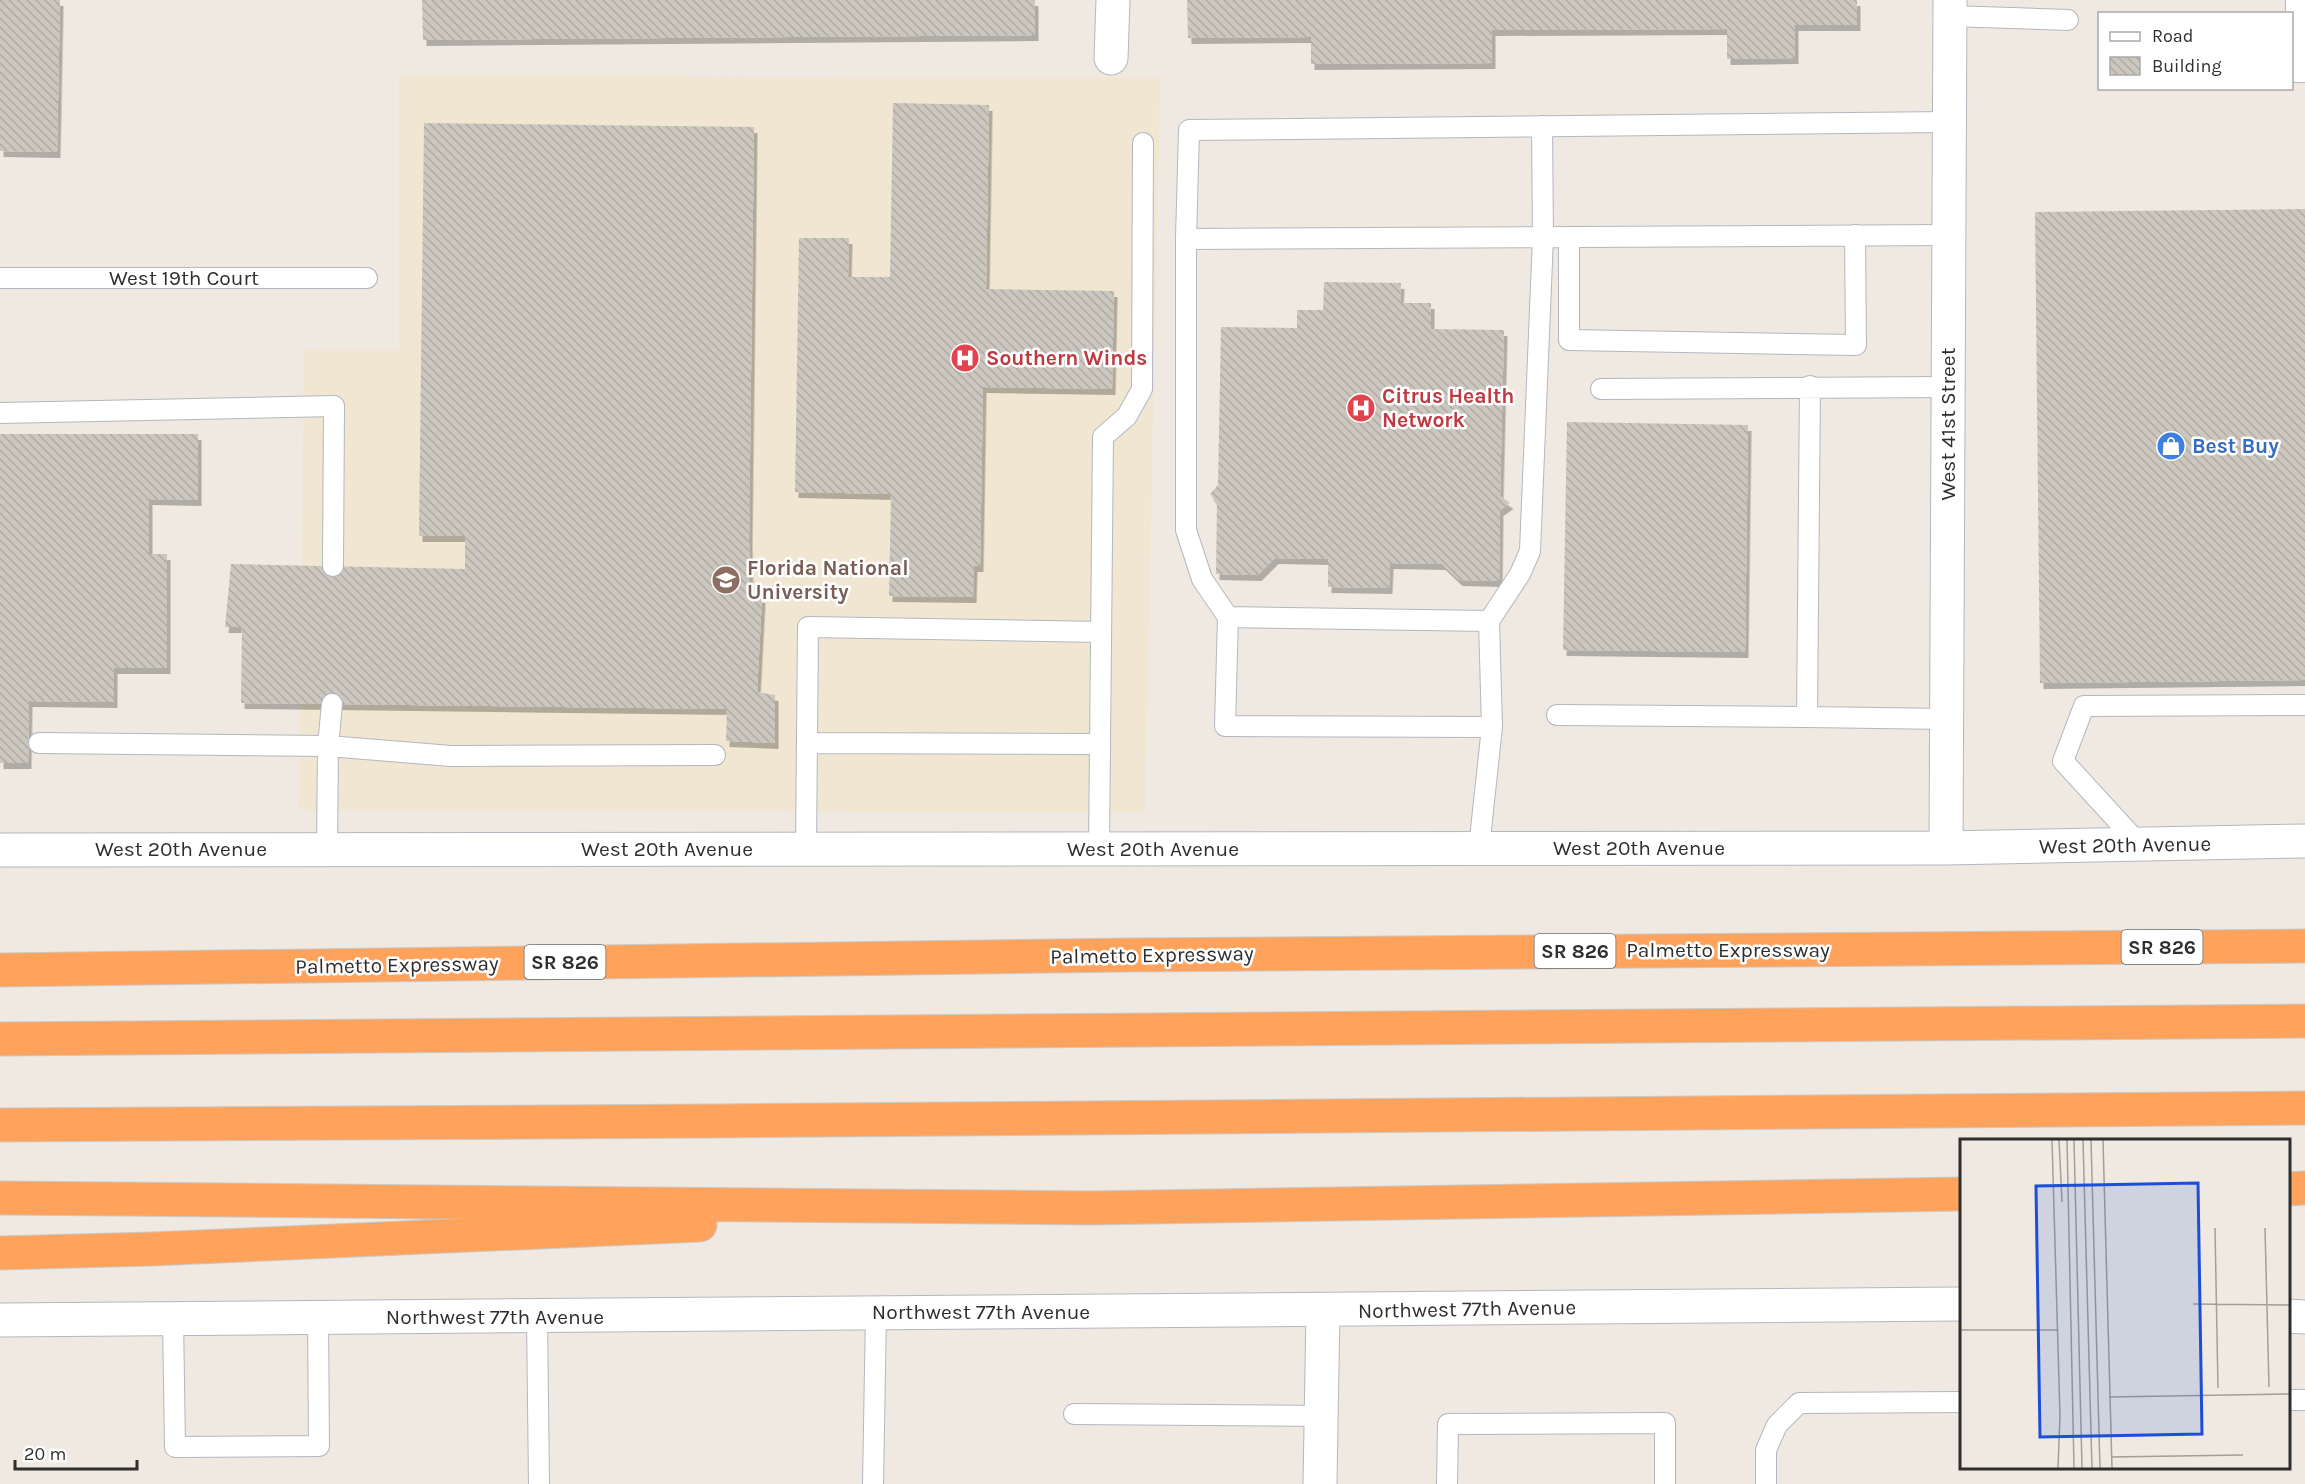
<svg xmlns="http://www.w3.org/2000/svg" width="2305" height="1484" font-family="Karla,sans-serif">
  <defs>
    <pattern id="building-back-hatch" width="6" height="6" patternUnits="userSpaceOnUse" patternTransform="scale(1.5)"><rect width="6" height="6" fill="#cbc7bf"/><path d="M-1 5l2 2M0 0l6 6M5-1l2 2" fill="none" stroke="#afaba4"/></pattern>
    <filter id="shadow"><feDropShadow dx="3.5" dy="6" stdDeviation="0" flood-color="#0004"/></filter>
  </defs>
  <rect width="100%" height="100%" fill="#efe9e1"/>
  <!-- education -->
  <path fill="#f0e6d1" d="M 399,76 L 1160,78 L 1145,812 L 299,810 L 304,349 L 399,350 Z"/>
  <!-- building -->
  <path fill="url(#building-back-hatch)" filter="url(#shadow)" d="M 0,0 L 60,0 L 57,152 L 0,151 Z
    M 422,0 L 1035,0 L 1035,35 L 423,40 Z
    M 1187,0 L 1857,0 L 1857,25 L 1795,25 L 1795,58 L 1727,59 L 1727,29 L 1492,30 L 1492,63 L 1311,64 L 1311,37 L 1188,38 Z
    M 893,103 L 989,105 L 986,289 L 1114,291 L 1112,389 L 983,387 L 980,566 L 974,566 L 973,597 L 889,596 L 891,494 L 795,492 L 799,238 L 849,238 L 848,277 L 890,277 Z
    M 424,123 L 754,127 L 749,540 L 750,596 L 762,597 L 757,692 L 775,695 L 775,743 L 726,741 L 727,709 L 241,703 L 242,627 L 225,627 L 231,564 L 465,569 L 465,536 L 419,536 Z
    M 2305,209 L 2305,680 L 2040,683 L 2035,212 Z
    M 1324,282 L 1401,283 L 1400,303 L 1431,303 L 1431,329 L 1504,330 L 1500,496 L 1510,503 L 1500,510 L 1499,581 L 1459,580 L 1442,564 L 1390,563 L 1389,588 L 1328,587 L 1328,559 L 1275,558 L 1258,575 L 1216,574 L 1217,503 L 1210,494 L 1218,485 L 1221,327 L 1297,328 L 1297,310 L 1323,310 Z
    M 1567,422 L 1748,425 L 1745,652 L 1563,650 Z
    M 0,434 L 198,434 L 198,500 L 149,499 L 149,554 L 167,554 L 167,668 L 114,668 L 114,702 L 29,701 L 28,763 L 0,763 Z"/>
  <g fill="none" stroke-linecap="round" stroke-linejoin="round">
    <!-- lane casing -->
    <g stroke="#b4b7c1" stroke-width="22">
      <path id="lane" d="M 2296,0 L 2295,72 L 2305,72
        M 1950,16 L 2068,20
        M 1948,235 L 1186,239 L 1189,130 L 1949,122
        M 1569,237 L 1569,340 L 1856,345 L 1855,235
        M 1186,239 L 1186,530 L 1202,579 L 1228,617 L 1225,726 L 1492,727 L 1489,621 L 1228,617
        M 0,278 L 367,278
        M 1810,386 L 1807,717 L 1947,719
        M 1601,389 L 1948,387
        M 0,413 L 334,406 L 333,566
        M 1489,621 L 1520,574 L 1530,551 L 1543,237 L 1542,126
        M 1557,715 L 1807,717
        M 39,743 L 328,746 L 451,756 L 715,755
        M 808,743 L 1100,744
        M 2139,844 L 2063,761 L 2084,706 L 2305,705
        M 1479,848 L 1492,727
        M 327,849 L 328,746 L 332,704
        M 806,849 L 808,627 L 1101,632
        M 1099,849 L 1103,437 L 1127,416 L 1142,389 L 1143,143
        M 537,1317 L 539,1484
        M 173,1319 L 175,1447 L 319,1446 L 318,1318
        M 2288,1400 L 2305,1400
        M 1074,1414 L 1322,1416
        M 873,1484 L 876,1312
        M 1447,1484 L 1448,1424 L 1665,1423 L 1665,1484
        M 1766,1484 L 1766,1450 L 1777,1425 L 1799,1403 L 1962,1402"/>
    </g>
    <!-- street casing -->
    <g stroke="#b4b7c1" stroke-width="35">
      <path id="street" d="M 1111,58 L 1113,0"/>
    </g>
    <!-- secondary casing -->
    <g stroke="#b4b7c1" stroke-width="35">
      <path id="secondary" d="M 1946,848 L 1950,0
        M 0,850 L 1946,848 L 2305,841
        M 2288,1316 L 2305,1317
        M 0,1320 L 1962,1304
        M 1320,1484 L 1323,1310"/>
    </g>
    <!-- highway casing -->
    <g stroke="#c9c9c9" stroke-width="35">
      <path id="highway" d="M 0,970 L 1130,955 L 2305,946
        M 0,1039 L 2305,1021
        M 0,1125 L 715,1121 L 2305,1108
        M 2288,1189 L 2305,1188
        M 0,1198 L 1090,1208 L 1962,1194
        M 0,1253 L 152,1249 L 700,1225"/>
    </g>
    <!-- lane -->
    <use href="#lane" stroke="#fff" stroke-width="20"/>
    <!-- street -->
    <use href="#street" stroke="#fff" stroke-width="33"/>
    <!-- secondary -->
    <use href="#secondary" stroke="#fff" stroke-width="33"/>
    <!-- highway -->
    <use href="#highway" stroke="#ffa35c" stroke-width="33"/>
  </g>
  <!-- icons -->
  <defs>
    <g id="hospital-disc" transform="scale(1.5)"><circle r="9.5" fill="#e0444e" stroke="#fff"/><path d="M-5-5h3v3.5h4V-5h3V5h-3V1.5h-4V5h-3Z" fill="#fff"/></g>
    <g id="shop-disc" transform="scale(1.5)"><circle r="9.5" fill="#3f7fe0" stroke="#fff"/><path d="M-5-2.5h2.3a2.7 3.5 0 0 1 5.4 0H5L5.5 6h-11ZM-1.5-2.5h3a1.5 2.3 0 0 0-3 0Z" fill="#fff"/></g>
    <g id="university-disc" transform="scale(1.5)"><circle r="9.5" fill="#8d6e63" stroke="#fff"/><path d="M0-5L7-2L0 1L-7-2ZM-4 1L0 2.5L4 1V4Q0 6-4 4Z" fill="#fff"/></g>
  </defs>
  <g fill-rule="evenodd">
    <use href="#hospital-disc" x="965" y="358"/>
    <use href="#hospital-disc" x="1361" y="408"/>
    <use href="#shop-disc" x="2171" y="446"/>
    <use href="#university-disc" x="726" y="580"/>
  </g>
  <g text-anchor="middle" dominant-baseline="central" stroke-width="5" stroke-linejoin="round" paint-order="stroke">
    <!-- shield labels -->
    <g fill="#fff" stroke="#6d6d6d" stroke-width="1.5">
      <rect x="2121.5" y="930" width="81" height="34" rx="4.5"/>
      <rect x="1534.5" y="934" width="81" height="34" rx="4.5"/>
      <rect x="524.5" y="945" width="81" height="34" rx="4.5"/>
    </g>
    <g font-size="20" font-weight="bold" fill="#2e2e2e">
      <text x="2162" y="947">SR 826</text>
      <text x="1575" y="951">SR 826</text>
      <text x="565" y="962">SR 826</text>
    </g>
    <!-- street labels -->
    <g font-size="21" fill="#2e2e2e" stroke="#fff">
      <text x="184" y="278">West 19th Court</text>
      <text transform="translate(1948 424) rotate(-90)">West 41st Street</text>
      <text transform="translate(2125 845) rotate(-1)">West 20th Avenue</text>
      <text x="1639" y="848">West 20th Avenue</text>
      <text x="181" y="849">West 20th Avenue</text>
      <text x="667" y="849">West 20th Avenue</text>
      <text x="1153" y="849">West 20th Avenue</text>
      <text x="1728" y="950">Palmetto Expressway</text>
      <text transform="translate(1152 955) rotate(-1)">Palmetto Expressway</text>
      <text transform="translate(397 965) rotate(-1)">Palmetto Expressway</text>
      <text transform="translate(1467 1309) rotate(-1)">Northwest 77th Avenue</text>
      <text x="981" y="1312">Northwest 77th Avenue</text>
      <text x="495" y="1317">Northwest 77th Avenue</text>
    </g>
    <!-- health labels -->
    <g font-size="21" font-weight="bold" fill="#be3a42" stroke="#fff" text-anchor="start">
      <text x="986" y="358">Southern Winds</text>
      <text x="1382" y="396">Citrus Health<tspan x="1382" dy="24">Network</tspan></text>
    </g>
    <!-- shop labels -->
    <g font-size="21" font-weight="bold" fill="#366cbe" stroke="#fff" text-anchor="start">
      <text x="2192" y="446">Best Buy</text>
    </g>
    <!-- education labels -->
    <g font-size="21" font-weight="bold" fill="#785e54" stroke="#fff" text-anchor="start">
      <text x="747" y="568">Florida National<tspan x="747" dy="24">University</tspan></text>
    </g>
  </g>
  <!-- overview -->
  <g transform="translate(1960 1139)">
    <rect width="330" height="330" fill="#efe9e1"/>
    <path fill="none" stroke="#a29e99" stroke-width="1.5" d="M 92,1 L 100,277 L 98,329M 99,1 L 102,63M 107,1 L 114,329M 114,1 L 122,329M 123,1 L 132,329M 131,1 L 140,329M 143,1 L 152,329M 255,89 L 258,249M 305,89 L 309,248M 233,165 L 330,166M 0,191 L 97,191M 149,258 L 330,255M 151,318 L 283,316"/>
    <path fill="#1d4ed8" fill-opacity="0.15" stroke="#1d4ed8" stroke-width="3" d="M 238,44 L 242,295 L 80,298 L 76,47 Z"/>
    <rect width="330" height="330" fill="none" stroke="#2e2e2e" stroke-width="3"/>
  </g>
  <!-- legend -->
  <rect x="2098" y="12" width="195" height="78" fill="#ffffff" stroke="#ababab" stroke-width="1.5"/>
  <rect x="2110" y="32" width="30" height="9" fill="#ffffff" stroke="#ababab" stroke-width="1.5"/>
  <text x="2152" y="42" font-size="18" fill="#2e2e2e">Road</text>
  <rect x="2110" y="57" width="30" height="18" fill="url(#building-back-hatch)" stroke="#ababab" stroke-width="1.5"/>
  <text x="2152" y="72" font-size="18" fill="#2e2e2e">Building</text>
  <!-- scale -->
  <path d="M15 1460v9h122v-9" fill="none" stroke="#2e2e2e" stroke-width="3"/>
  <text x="24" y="1460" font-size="18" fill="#2e2e2e" stroke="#ffffff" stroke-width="4.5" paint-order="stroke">20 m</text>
</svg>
